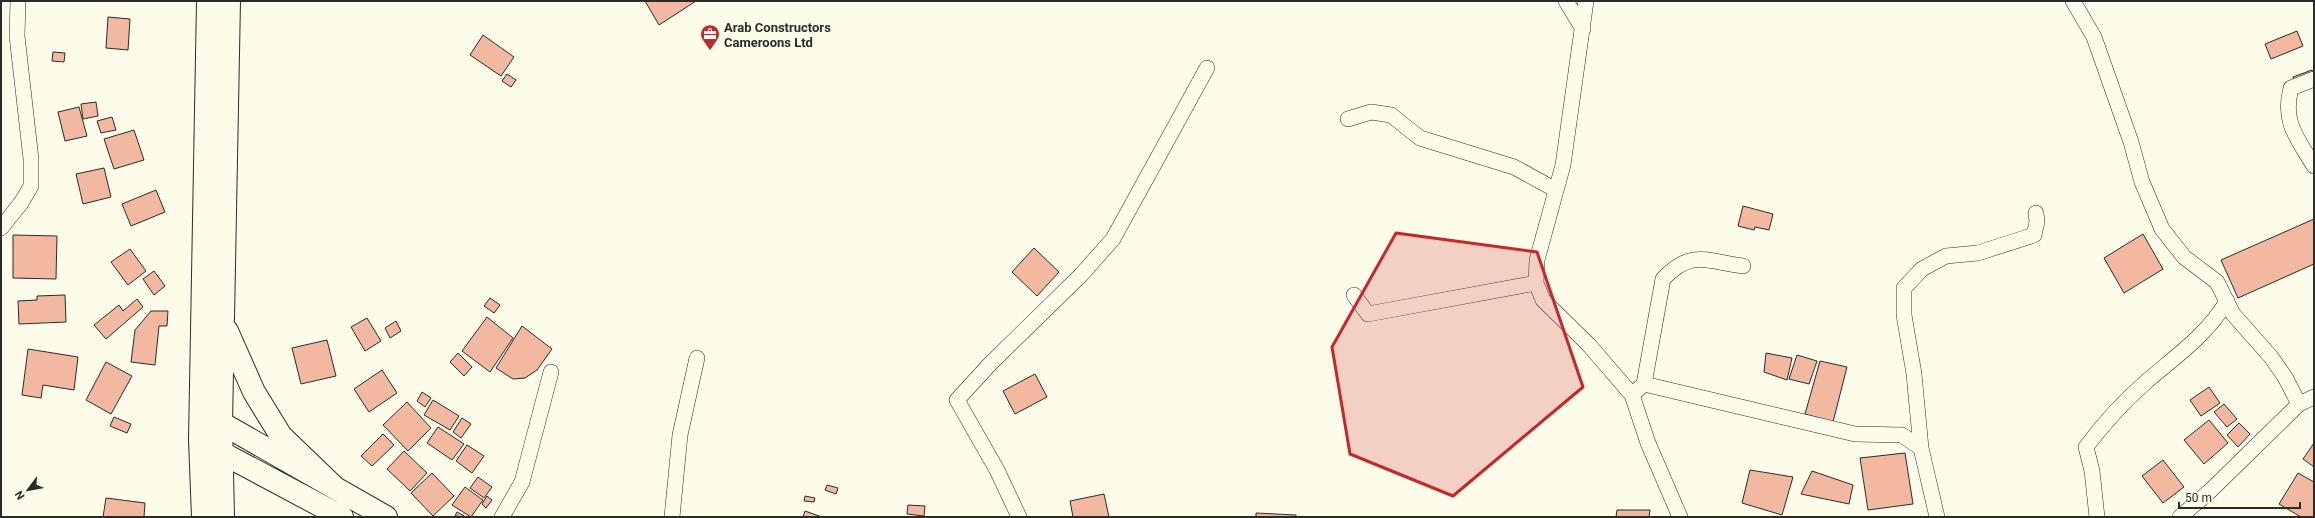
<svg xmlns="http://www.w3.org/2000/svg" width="2315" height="518" font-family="Roboto,sans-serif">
  <rect width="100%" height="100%" fill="#fdfbea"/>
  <!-- building -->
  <path fill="#f2b8a0" stroke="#2b2b2b" d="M 645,1 L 696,1 L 659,25 Z
    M 108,17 L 130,19 L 128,50 L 106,48 Z
    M 2297,31 L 2303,46 L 2271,59 L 2265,44 Z
    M 483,35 L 514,57 L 501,76 L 470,55 Z
    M 53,52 L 65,53 L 64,62 L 52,61 Z
    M 2312,70 L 2314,75 L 2296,86 L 2293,77 Z
    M 507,74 L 516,80 L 511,87 L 502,81 Z
    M 96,102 L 98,116 L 83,119 L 81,104 Z
    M 79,107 L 87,136 L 65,141 L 58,112 Z
    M 112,117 L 116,130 L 101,133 L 97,121 Z
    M 134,130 L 144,160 L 114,169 L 104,139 Z
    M 104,168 L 111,197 L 83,204 L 76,174 Z
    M 156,190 L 165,212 L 131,226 L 122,204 Z
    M 1743,206 L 1773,214 L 1769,230 L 1755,227 L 1754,230 L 1738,226 Z
    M 2314,219 L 2314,264 L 2238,298 L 2221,260 Z
    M 2143,234 L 2163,269 L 2124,293 L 2104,258 Z
    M 13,235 L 57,236 L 56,279 L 13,278 Z
    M 1034,248 L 1059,272 L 1037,296 L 1012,272 Z
    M 130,249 L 146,271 L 128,285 L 111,262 Z
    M 154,271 L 165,286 L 154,295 L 143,279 Z
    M 65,295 L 66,322 L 19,324 L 18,301 L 37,300 L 37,296 Z
    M 490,298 L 500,305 L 494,313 L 484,306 Z
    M 137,299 L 143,307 L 106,339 L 94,325 L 119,305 L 123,311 Z
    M 151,311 L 168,311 L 167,326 L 159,326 L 155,365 L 131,362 L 135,330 Z
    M 487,317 L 513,338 L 490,372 L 462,351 Z
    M 367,318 L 381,341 L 365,351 L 351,327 Z
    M 396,321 L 401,331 L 390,338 L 385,328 Z
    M 522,326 L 552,349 L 537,370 L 525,378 L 513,379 L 496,368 Z
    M 327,340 L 336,376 L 301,384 L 292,348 Z
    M 28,349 L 78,357 L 74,390 L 43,385 L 41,398 L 22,395 Z
    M 458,353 L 472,367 L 464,376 L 450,362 Z
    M 1766,353 L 1792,358 L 1787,380 L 1764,372 Z
    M 1797,355 L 1817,361 L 1809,384 L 1789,379 Z
    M 1820,361 L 1847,367 L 1833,422 L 1805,414 Z
    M 106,362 L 132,376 L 111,414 L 86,400 Z
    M 382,370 L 397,393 L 369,412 L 354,389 Z
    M 1035,374 L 1047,397 L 1015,414 L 1003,391 Z
    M 2209,387 L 2220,403 L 2201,416 L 2190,400 Z
    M 422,392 L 431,398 L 425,407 L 417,401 Z
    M 433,400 L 459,416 L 450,430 L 424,415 Z
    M 407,402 L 431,428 L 408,451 L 383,425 Z
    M 2224,404 L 2237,419 L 2227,427 L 2214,412 Z
    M 114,417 L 131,424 L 127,433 L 110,426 Z
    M 462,418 L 471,424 L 461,438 L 453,432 Z
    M 2209,420 L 2228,443 L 2204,464 L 2184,440 Z
    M 2239,423 L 2250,434 L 2238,447 L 2227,435 Z
    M 438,427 L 464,444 L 452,460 L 427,443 Z
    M 383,434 L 394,445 L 372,466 L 361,456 Z
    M 2314,443 L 2314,467 L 2303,459 Z
    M 467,445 L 484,456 L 472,473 L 456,461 Z
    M 404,451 L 427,473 L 410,491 L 387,469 Z
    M 1905,453 L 1913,504 L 1868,510 L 1860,458 Z
    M 2163,460 L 2184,487 L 2163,503 L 2142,476 Z
    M 1750,470 L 1793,477 L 1782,515 L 1742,503 Z
    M 1812,471 L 1853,485 L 1849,504 L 1801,494 Z
    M 432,473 L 454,496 L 433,516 L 411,493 Z
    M 2298,473 L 2314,482 L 2314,517 L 2301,517 L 2279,504 Z
    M 478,477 L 492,487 L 484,498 L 470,488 Z
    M 827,485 L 838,488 L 836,494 L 825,490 Z
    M 465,487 L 483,500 L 471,517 L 452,505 Z
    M 1104,494 L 1109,517 L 1073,517 L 1070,501 Z
    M 487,496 L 492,500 L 486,508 L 482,504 Z
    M 805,496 L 815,498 L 814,502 L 804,501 Z
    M 106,498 L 145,503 L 144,517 L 103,517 Z
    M 908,505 L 925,506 L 924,516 L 907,514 Z
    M 1617,510 L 1650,510 L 1649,517 L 1616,517 Z
    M 805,511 L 822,517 L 803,517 Z
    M 457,512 L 466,517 L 455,516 Z
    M 1256,513 L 1296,515 L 1296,517 L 1256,517 Z"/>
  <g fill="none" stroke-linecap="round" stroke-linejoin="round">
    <!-- street casing -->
    <g stroke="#2b2b2b" stroke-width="16">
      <path id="street" d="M 1566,1 L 1583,29
        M 1586,1 L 1563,165 L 1537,260 L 1536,283 L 1543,300 L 1589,345 L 1632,395 L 1648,443 L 1680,517
        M 2073,1 L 2094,37 L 2131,142 L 2142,182 L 2162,229 L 2184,257 L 2217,282 L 2233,314 L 2271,357 L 2285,377 L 2299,404
        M 2314,79 L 2291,88 C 2282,122 2297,138 2314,166
        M 1348,119 L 1371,112 L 1391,115 L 1420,138 L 1514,167 L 1556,190
        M 1,228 L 21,203 L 31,186 L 31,159 L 17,36 L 18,1
        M 1354,295 L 1368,314 L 1536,283
        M 1644,384 L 1663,279 C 1692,248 1708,262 1743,266
        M 1632,395 L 1644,384 L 1855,434 L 1902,435 L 1921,448 L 1937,517
        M 1921,448 L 1914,374 L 1904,315 L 1904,288 L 1922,269 L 1946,256 L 1978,253 L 2034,235 L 2037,222 L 2036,213
        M 502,517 L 522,482 L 551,372
        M 672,517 L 680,435 L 697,358
        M 1019,517 L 997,470 L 957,400 L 990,364 L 1081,275 L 1113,239 L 1207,68
        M 2097,517 L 2092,471 L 2086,447 C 2104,423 2124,401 2147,381 C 2176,356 2207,335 2227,301
        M 2180,517 L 2209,492 L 2299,404 L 2314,397"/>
    </g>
    <!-- primary casing -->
    <g stroke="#2b2b2b" stroke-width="24">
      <path id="primary" d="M 207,415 L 386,517
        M 207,445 L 342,517"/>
    </g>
    <!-- highway casing -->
    <g stroke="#2b2b2b" stroke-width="24">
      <path id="highway" d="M 227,331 L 254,392 L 281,436 L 333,486
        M 203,517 L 200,440 L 208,1
        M 223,517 L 221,424 L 229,1"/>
    </g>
    <!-- street -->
    <use href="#street" stroke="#fdfbea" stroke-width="15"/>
    <!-- primary -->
    <use href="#primary" stroke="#fdfbea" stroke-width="22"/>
    <!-- highway -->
    <use href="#highway" stroke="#fdfbea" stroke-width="22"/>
  </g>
  <!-- marked area -->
  <path fill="#c62828" fill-opacity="0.2" stroke="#c62828" stroke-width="3" stroke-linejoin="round" d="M 1396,233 L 1537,252 L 1583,387 L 1453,496 L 1350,454 L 1332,347 Z"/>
  <!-- icons -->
  <defs>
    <g id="office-pin" transform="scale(1)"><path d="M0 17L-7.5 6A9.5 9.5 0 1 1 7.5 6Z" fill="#c62828" stroke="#fdfbea"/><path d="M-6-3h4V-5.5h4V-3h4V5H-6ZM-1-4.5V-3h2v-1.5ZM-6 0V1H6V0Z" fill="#fff"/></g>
  </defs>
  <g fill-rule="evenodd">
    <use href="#office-pin" x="710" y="34"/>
  </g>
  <g text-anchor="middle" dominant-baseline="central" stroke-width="3" stroke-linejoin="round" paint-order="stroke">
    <!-- poi labels -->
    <g font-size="13" font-weight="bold" fill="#2b2b2b" stroke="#fdfbea" text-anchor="start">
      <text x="724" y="27">Arab Constructors<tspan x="724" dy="15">Cameroons Ltd</tspan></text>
    </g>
  </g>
  <!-- border -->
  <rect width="2315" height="518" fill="none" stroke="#2b2b2b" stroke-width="4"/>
  <!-- north arrow -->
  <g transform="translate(28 490) rotate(238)" stroke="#fdfbea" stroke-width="3" paint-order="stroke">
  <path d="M0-3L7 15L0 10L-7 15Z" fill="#2b2b2b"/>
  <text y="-6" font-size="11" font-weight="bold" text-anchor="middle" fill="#2b2b2b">N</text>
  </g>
  <!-- scale -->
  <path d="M2179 502v6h121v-6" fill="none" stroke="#2b2b2b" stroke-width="2"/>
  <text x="2185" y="502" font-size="12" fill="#2b2b2b" stroke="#fdfbea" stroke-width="3" paint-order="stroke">50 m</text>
</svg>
